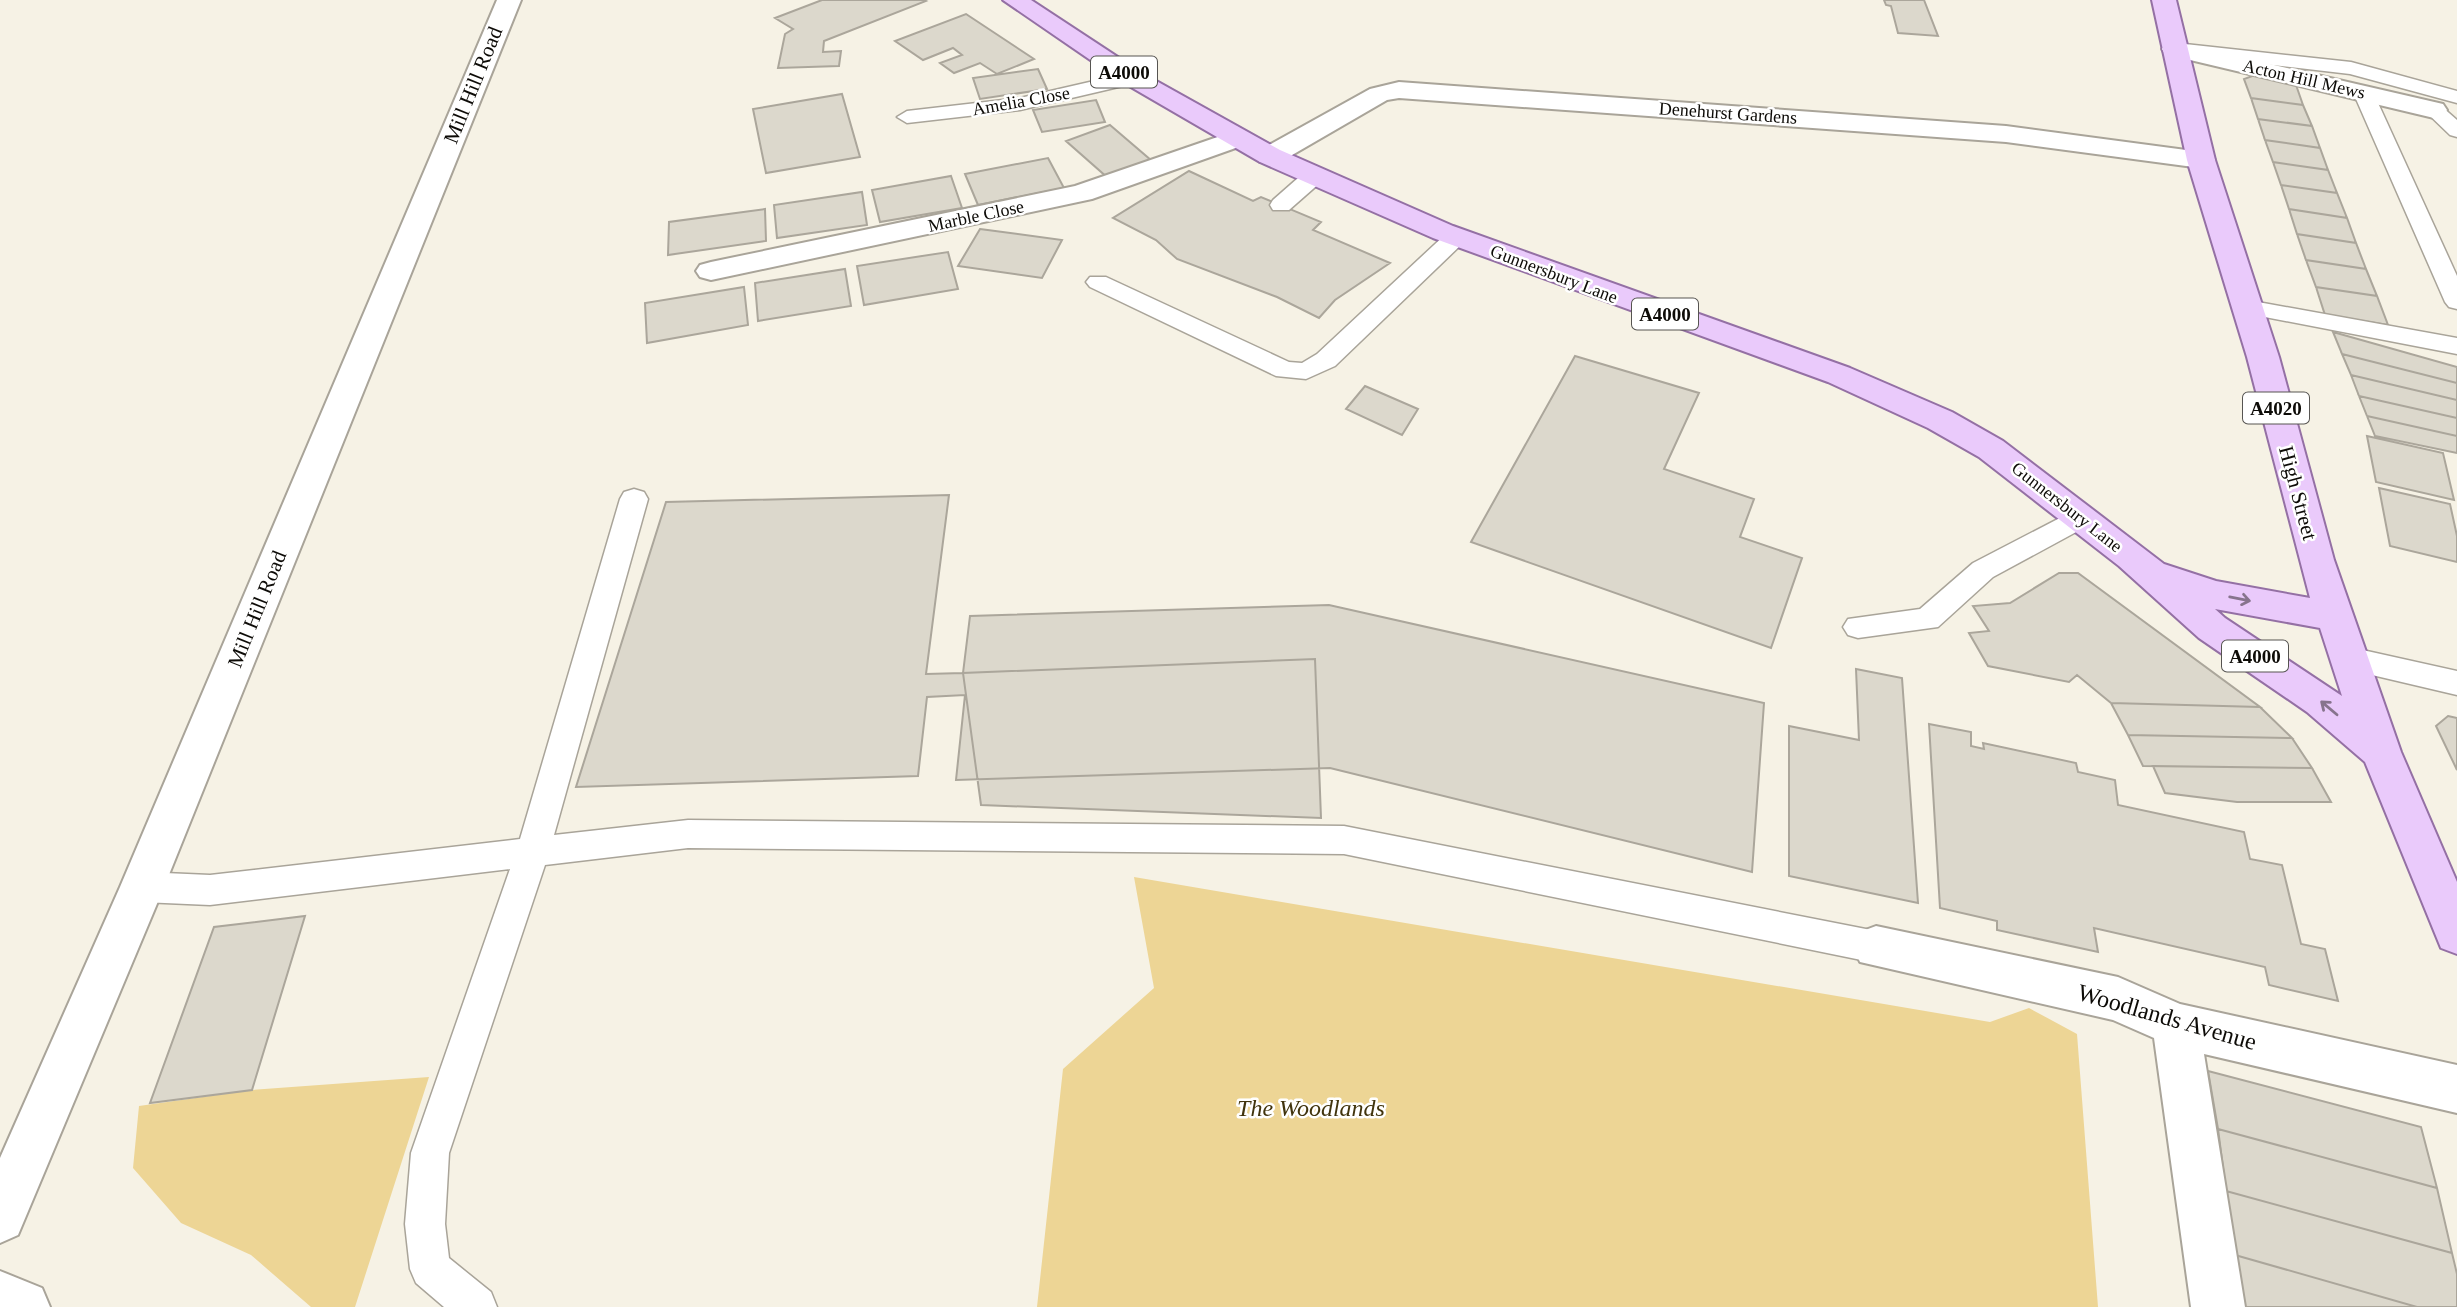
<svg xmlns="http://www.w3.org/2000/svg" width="2457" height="1307" font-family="'Times New Roman',serif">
  <rect width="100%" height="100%" fill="#f6f2e5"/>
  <!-- green -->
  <path fill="#edd595" d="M 1134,877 L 1990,1022 L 2029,1008 L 2077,1034 L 2098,1307 L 1037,1307 L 1063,1069 L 1154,988 Z
    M 429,1077 L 355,1307 L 311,1307 L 251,1255 L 181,1223 L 133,1168 L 139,1106 L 252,1090 Z"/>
  <!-- building -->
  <path fill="#dcd8cc" stroke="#aba69b" stroke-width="2" d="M 822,0 L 924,0 L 926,1 L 824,41 L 823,52 L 841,51 L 839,66 L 778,68 L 785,34 L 793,29 L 775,18 Z
    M 1884,0 L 1924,0 L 1938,36 L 1898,33 L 1891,6 L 1886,5 Z
    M 966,14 L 1034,59 L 997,74 L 980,63 L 954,73 L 940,63 L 962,55 L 953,48 L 923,60 L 895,41 Z
    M 1038,69 L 1047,89 L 980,99 L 973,78 Z
    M 2255,75 L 2296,85 L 2303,105 L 2251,98 L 2244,79 Z
    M 842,94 L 860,157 L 766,173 L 753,109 Z
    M 2251,98 L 2303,105 L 2312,126 L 2258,119 Z
    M 1096,100 L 1105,122 L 1042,132 L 1033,110 Z
    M 2258,119 L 2312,126 L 2320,148 L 2265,140 Z
    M 1110,125 L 1152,161 L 1108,178 L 1066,141 Z
    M 2265,140 L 2320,148 L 2328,170 L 2273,162 Z
    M 1048,158 L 1064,188 L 978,205 L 965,174 Z
    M 2273,162 L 2328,170 L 2337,193 L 2281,185 Z
    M 1189,171 L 1253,201 L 1261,197 L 1321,222 L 1313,230 L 1390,263 L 1335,300 L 1319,318 L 1277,297 L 1177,259 L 1156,240 L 1113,218 Z
    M 951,176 L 962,208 L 880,222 L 872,190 Z
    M 2281,185 L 2337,193 L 2347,218 L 2289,209 Z
    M 862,192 L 867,225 L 777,238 L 774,205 Z
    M 765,209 L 766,241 L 668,255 L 669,222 Z
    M 2289,209 L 2347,218 L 2356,243 L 2297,234 Z
    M 980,229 L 1062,240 L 1042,278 L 958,266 Z
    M 2297,234 L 2356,243 L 2366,269 L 2306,260 Z
    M 948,252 L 958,289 L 864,305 L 857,266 Z
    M 2306,260 L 2366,269 L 2377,296 L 2316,287 Z
    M 845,269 L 851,306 L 758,321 L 755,283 Z
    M 744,287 L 748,325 L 647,343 L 645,303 Z
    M 2316,287 L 2377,296 L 2388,325 L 2325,315 Z
    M 2333,332 L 2457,367 L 2457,383 L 2342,354 Z
    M 2342,354 L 2457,383 L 2457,400 L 2351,375 Z
    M 1575,356 L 1699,393 L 1664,469 L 1754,499 L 1740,537 L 1802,558 L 1771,648 L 1471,542 Z
    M 2351,375 L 2457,400 L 2457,418 L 2359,396 Z
    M 1365,386 L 1418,409 L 1402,435 L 1346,409 Z
    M 2359,396 L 2457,418 L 2457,436 L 2367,416 Z
    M 2367,416 L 2457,436 L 2457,453 L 2375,436 Z
    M 2367,436 L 2443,453 L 2454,500 L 2376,482 Z
    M 2379,488 L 2450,504 L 2457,536 L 2457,562 L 2390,546 Z
    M 949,495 L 926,674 L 963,673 L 970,616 L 1329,605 L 1764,703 L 1752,872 L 1330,768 L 956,780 L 965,695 L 927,697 L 918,776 L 576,787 L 666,502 Z
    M 2059,573 L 2078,573 L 2260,707 L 2111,703 L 2077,675 L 2069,682 L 1988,666 L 1969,633 L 1989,631 L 1973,606 L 2010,603 Z
    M 1315,659 L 1321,818 L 981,805 L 963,673 Z
    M 1856,669 L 1902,678 L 1918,903 L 1789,876 L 1789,726 L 1859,740 Z
    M 2111,703 L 2260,707 L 2292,738 L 2128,735 Z
    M 2448,716 L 2457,718 L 2457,770 L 2436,726 Z
    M 1929,724 L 1971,732 L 1971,746 L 1984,749 L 1983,743 L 2076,763 L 2078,772 L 2115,780 L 2118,805 L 2244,832 L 2250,859 L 2282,865 L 2301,944 L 2325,949 L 2338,1001 L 2269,985 L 2265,967 L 2094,928 L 2098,952 L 1997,930 L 1997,921 L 1940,908 Z
    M 2128,735 L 2292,738 L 2312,768 L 2143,766 Z
    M 2153,766 L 2312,768 L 2331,802 L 2237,802 L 2165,793 Z
    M 305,916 L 252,1090 L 150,1103 L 214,927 Z
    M 2208,1071 L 2421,1127 L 2437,1188 L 2218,1129 Z
    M 2218,1129 L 2437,1188 L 2452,1253 L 2226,1191 Z
    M 2226,1191 L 2452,1253 L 2457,1274 L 2457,1307 L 2417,1307 L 2235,1255 Z
    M 2235,1255 L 2417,1307 L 2244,1307 Z"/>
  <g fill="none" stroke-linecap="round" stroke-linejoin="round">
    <!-- lane casing -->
    <g stroke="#a9a499" stroke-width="3">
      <path id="lane" d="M 2185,44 L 2351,62 L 2457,91 L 2457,103 L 2350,74 L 2178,54 L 2175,50 Z
        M 1133,72 L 1143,78 L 1140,82 L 1020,110 L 907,123 L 897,117 L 907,111 L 1020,98 Z
        M 2363,86 L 2373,92 L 2457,276 L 2457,309 L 2449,307 L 2445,302 L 2353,92 Z
        M 2434,104 L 2441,106 L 2457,120 L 2457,137 L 2450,135 L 2424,110 Z
        M 1314,170 L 1322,171 L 1325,176 L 1322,181 L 1289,210 L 1273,210 L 1270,205 L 1273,200 L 1306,171 Z
        M 1456,230 L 1467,237 L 1464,242 L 1335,366 L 1306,379 L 1276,376 L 1090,287 L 1086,282 L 1090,277 L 1106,277 L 1289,362 L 1302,363 L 1317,354 L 1448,232 Z
        M 2247,300 L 2457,338 L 2457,354 L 2239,312 L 2235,307 L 2239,302 Z
        M 634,489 L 644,492 L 648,499 L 554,835 L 688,820 L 1344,826 L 1876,931 L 1888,936 L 1893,947 L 1888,958 L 1876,963 L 1344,854 L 688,848 L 545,865 L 449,1153 L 445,1224 L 449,1258 L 491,1292 L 497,1307 L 444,1307 L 416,1283 L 410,1269 L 405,1224 L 411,1153 L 510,869 L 210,905 L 142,902 L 130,898 L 125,887 L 130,876 L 142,872 L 210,875 L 520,839 L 620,499 L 624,492 Z
        M 2079,508 L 2089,511 L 2093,518 L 2089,525 L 1993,577 L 1938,627 L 1858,638 L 1848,635 L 1843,627 L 1848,619 L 1920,609 L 1973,563 Z
        M 2349,647 L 2457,671 L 2457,695 L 2338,667 L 2334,659 L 2338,651 Z"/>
    </g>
    <!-- street casing -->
    <g stroke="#a9a499" stroke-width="4">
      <path id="street" d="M 497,0 L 521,0 L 164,887 L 18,1235 L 0,1243 L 0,1158 L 120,887 Z
        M 2174,42 L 2443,104 L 2447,110 L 2443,116 L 2434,118 L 2165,54 L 2162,49 L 2165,44 Z
        M 1399,82 L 2006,126 L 2201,152 L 2211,154 L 2215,160 L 2211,166 L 2201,168 L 2006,142 L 1399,98 L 1387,100 L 1280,162 L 1260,162 L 1256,156 L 1260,150 L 1370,89 Z
        M 1235,131 L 1244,133 L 1248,139 L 1244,145 L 1092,199 L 711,280 L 700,277 L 696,271 L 700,265 L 711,262 L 1075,186 Z
        M 1876,926 L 2118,977 L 2180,1004 L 2457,1065 L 2457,1113 L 2204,1054 L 2245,1307 L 2191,1307 L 2154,1038 L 2113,1020 L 1860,962 L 1853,947 L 1860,932 Z
        M 0,1271 L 42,1288 L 50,1307 L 0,1307 Z"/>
    </g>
    <!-- primary casing -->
    <g stroke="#9470a4" stroke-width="4">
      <path id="primary" d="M 1003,0 L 1031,0 L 1142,73 L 1280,150 L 1453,226 L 1850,368 L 1952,412 L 2003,441 L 2164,564 L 2216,581 L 2310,598 L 2247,357 L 2187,160 L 2152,0 L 2176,0 L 2215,160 L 2279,357 L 2334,560 L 2401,752 L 2457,882 L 2457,954 L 2441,948 L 2365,762 L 2307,712 L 2199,638 L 2119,566 L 1979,457 L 1928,428 L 1828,382 L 1433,238 L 1260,162 L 1124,83 ZM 2215,609 L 2320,628 L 2342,696 L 2225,618 Z"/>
    </g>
    <!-- lane -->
    <use href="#lane" fill="#fff" fill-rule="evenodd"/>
    <!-- street -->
    <use href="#street" fill="#fff" fill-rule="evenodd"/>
    <!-- primary -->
    <use href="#primary" fill="#eacafb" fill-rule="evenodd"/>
  </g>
  <!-- one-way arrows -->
  <defs><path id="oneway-shaft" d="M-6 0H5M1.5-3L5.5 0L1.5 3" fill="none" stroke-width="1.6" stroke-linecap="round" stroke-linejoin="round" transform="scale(1.75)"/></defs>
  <g stroke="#87748d">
    <use href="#oneway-shaft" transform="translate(2240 599) rotate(11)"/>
    <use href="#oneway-shaft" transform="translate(2329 708) rotate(-140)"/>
  </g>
  <g text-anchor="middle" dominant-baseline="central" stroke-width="5" stroke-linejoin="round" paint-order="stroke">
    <!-- far-street labels -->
    <g font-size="18" fill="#0d0b07" stroke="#fff">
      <text transform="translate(2304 79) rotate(13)">Acton Hill Mews</text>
      <text transform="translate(1021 101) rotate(-10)">Amelia Close</text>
      <text transform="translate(1728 113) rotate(4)">Denehurst Gardens</text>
      <text transform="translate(976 216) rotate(-12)">Marble Close</text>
      <text transform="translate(1554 274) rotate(21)">Gunnersbury Lane</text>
      <text transform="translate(2067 507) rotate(38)">Gunnersbury Lane</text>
    </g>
    <!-- shield labels -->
    <g fill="#fff" stroke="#565451" stroke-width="2">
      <rect x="1091" y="56.5" width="66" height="31" rx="5"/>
      <rect x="1632" y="298.5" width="66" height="31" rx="5"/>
      <rect x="2243" y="392.5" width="66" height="31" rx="5"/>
      <rect x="2222" y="640.5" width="66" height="31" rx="5"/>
    </g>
    <g font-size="19" font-weight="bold" fill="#0d0b07">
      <text x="1124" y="72">A4000</text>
      <text x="1665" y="314">A4000</text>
      <text x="2276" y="408">A4020</text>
      <text x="2255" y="656">A4000</text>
    </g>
    <!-- street labels -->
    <g font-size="21" fill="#0d0b07" stroke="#fff">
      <text transform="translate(473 85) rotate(-68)">Mill Hill Road</text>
      <text transform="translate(2298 493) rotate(75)">High Street</text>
      <text transform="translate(257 609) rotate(-68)">Mill Hill Road</text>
    </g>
    <!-- near-street labels -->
    <g font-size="24" fill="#0d0b07" stroke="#fff">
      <text transform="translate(2167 1017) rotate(16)">Woodlands Avenue</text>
    </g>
    <!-- near-park labels -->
    <g font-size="24" font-style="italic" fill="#41340d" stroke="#fff">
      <text x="1311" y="1108">The Woodlands</text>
    </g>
  </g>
</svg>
